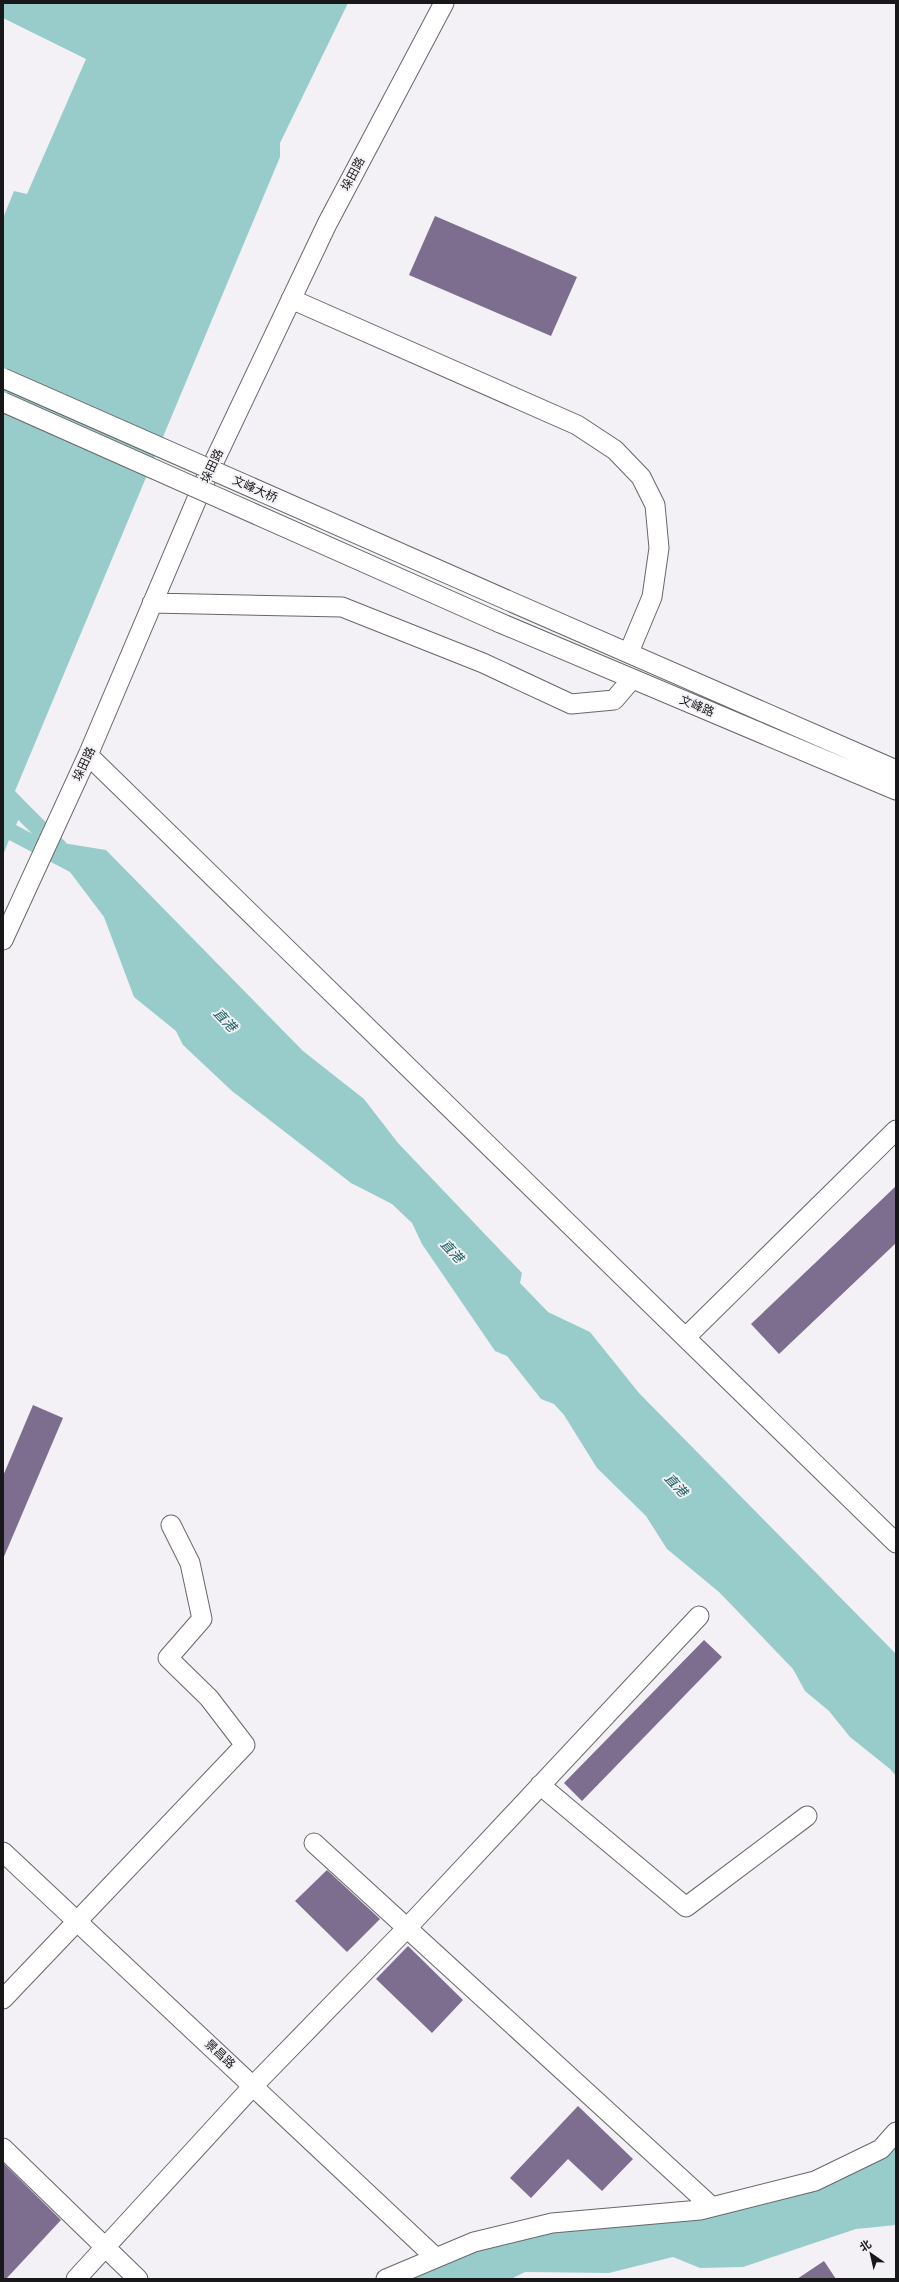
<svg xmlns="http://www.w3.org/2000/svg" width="899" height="2282" font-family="'Fira Sans Condensed','Noto Sans SC',sans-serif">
  <rect width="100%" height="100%" fill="#f3f1f6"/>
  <!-- water -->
  <path fill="#97cccb" d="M 3,3 L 348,3 L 280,143 L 280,157 L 15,791 L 26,803 L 16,825 L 44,840 L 106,850 L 303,1051 L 364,1099 L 398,1143 L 522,1273 L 520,1283 L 548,1312 L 590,1332 L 639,1393 L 896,1654 L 896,1776 L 890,1769 L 850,1737 L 829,1711 L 805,1691 L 793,1669 L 719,1592 L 667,1549 L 646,1516 L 597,1468 L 564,1415 L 554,1404 L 541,1399 L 507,1356 L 495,1351 L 422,1244 L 412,1223 L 392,1204 L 351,1183 L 232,1091 L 183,1045 L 176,1031 L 134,997 L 104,917 L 70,872 L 9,840 L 3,855 L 3,218 L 14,191 L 27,194 L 86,59 L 3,18 Z
    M 896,2132 L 896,2225 L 856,2229 L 743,2267 L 700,2268 L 673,2257 L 609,2273 L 525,2272 L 511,2279 L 386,2279 L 474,2242 L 700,2210 L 815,2181 Z"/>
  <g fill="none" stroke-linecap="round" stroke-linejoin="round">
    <!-- canal -->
    <path stroke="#97cccb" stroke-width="18" d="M 3,792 L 59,848"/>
  </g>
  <!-- building -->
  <path fill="#7d6d8f" d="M 435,216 L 577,277 L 551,336 L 409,275 Z
    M 896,1186 L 896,1243 L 779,1354 L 751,1324 Z
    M 33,1405 L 63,1418 L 3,1559 L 3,1476 Z
    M 704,1640 L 722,1657 L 582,1801 L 564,1783 Z
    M 327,1870 L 380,1919 L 347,1952 L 295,1901 Z
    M 408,1946 L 463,2000 L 432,2033 L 376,1979 Z
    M 578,2106 L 633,2159 L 602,2191 L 568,2159 L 531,2198 L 510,2178 Z
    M 3,2163 L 61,2220 L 6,2279 L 3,2279 Z
    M 824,2261 L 836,2279 L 797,2279 Z"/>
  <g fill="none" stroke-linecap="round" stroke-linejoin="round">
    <!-- minor casing -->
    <g stroke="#68666a" stroke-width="21">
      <path id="minor" d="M 291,299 L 577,425 L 615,450 L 641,477 L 655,505 L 659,548 L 652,597 L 629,652
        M 507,600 L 896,770
        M 152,603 L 342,607 L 483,663 L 571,704 L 614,700 L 632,679
        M 498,622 L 896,790
        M 88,755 L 896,1543
        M 3,940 L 88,755 L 202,487 L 327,224 L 444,3
        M 686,1337 L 896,1130
        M 540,1785 L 686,1907 L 807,1816
        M 314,1843 L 712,2207
        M 3,1852 L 436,2258
        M 3,1999 L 245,1745 L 209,1698 L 168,1658 L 202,1619 L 190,1563 L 171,1525
        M 3,2148 L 138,2279
        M 76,2279 L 253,2086 L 406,1929 L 699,1616
        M 386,2279 L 474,2242 L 552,2223 L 700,2210 L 815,2181 L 881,2149 L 896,2132"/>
    </g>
    <!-- minor -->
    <use href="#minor" stroke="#fff" stroke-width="19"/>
    <!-- minor-bridge casing -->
    <g stroke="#68666a" stroke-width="21" stroke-linecap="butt">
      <path id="minor-bridge" d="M 3,378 L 507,600
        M 3,402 L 498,622"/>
    </g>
    <!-- minor-bridge -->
    <use href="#minor-bridge" stroke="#fff" stroke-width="19"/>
  </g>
  <g text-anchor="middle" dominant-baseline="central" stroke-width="4" stroke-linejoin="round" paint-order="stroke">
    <!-- street labels -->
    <g font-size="12" fill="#181719" stroke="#f3f1f6">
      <text transform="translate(353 174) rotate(-62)">垛田路</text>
      <text transform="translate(212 466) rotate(-65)">垛田路</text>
      <text transform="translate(255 489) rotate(24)">文峰大桥</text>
      <text transform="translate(697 706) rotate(23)">文峰路</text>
      <text transform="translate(84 764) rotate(-65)">垛田路</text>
      <text transform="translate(220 2054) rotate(43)">景昌路</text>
    </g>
    <!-- water labels -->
    <g font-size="13" font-style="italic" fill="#135d5d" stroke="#f3f1f6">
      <text transform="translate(225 1020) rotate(46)">直港</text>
      <text transform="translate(452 1251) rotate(46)">直港</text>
      <text transform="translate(676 1485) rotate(46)">直港</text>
    </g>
  </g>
  <!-- border -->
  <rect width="899" height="2282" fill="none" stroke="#181719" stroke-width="8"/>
  <!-- north arrow -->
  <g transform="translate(871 2254) rotate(326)" stroke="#f3f1f6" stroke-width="3" paint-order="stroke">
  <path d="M0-3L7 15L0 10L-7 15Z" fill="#181719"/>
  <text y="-6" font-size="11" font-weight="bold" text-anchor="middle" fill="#181719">北</text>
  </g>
</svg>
